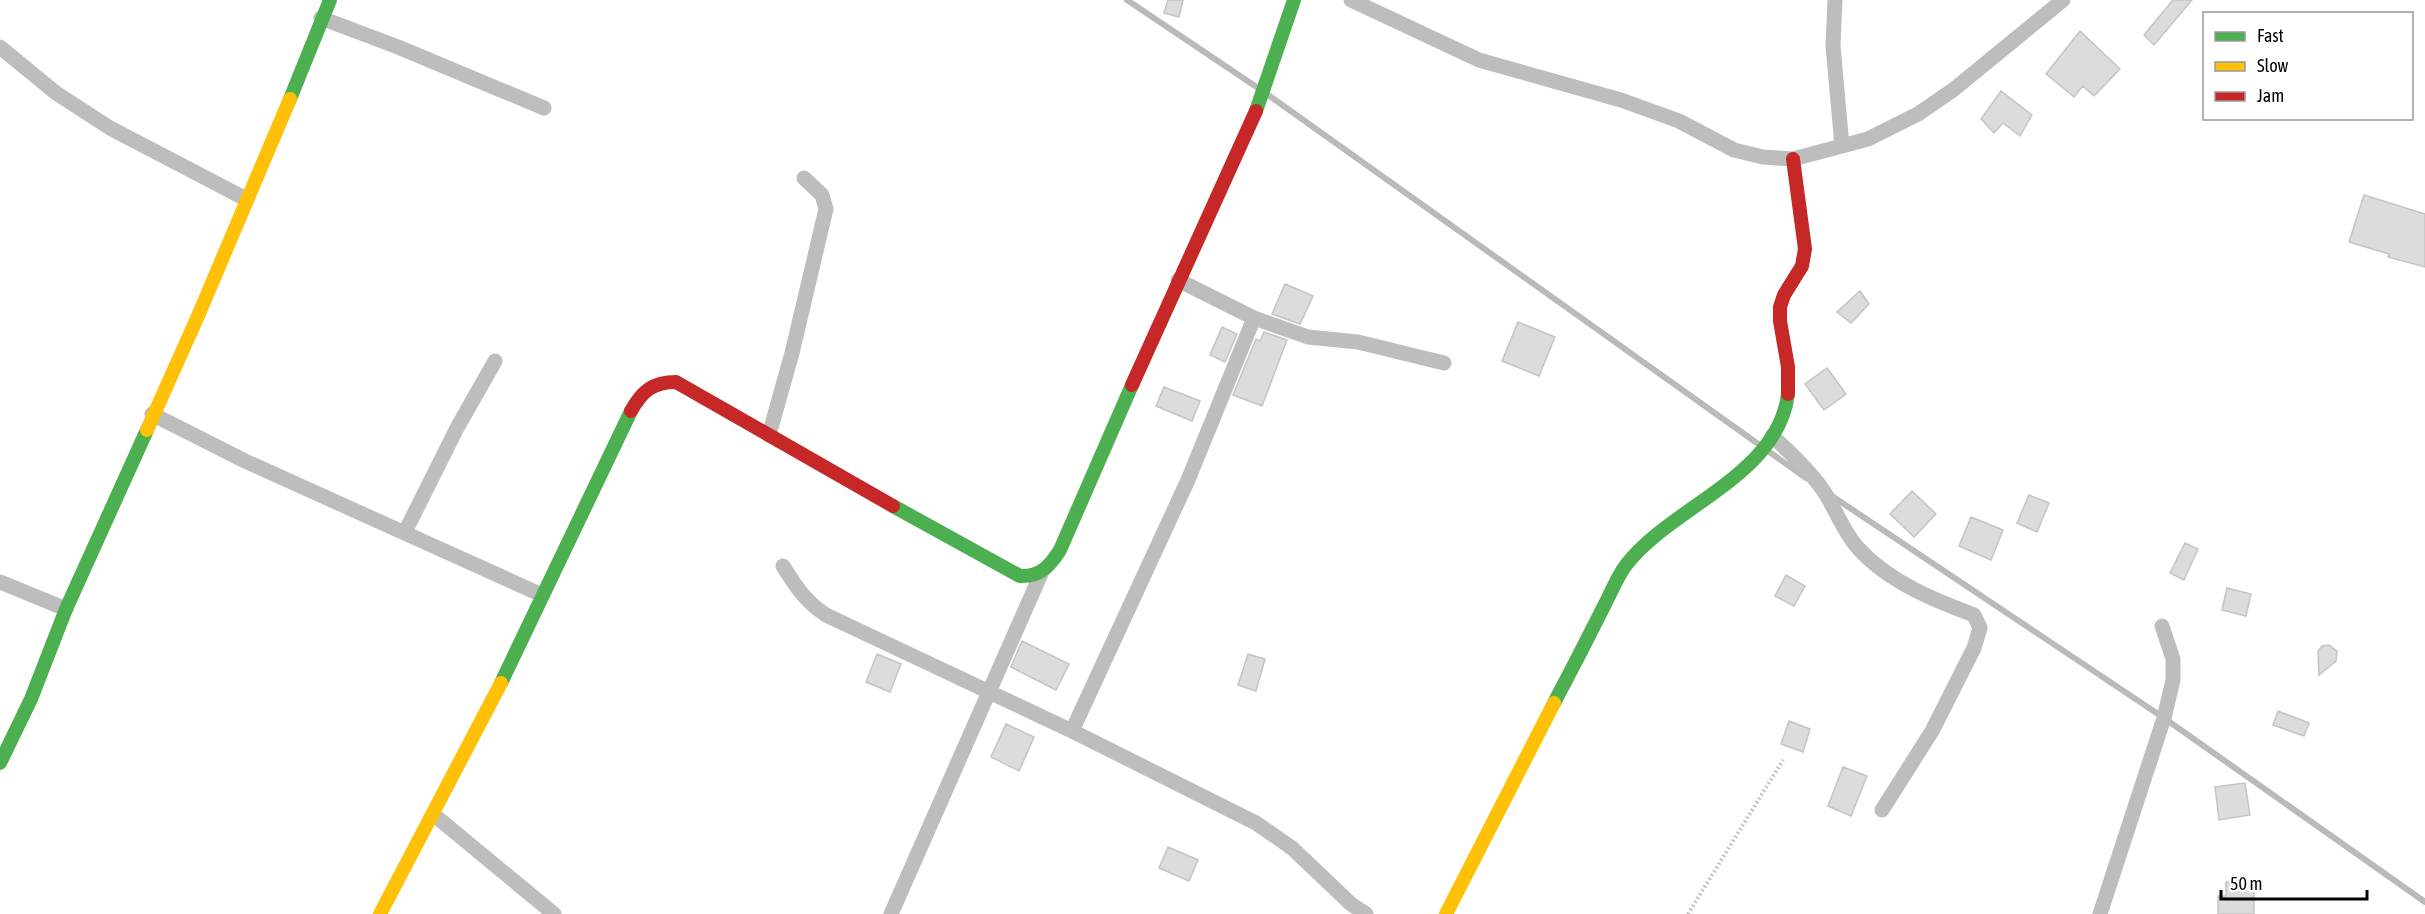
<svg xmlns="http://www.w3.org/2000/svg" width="2425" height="914" font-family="'Asap Condensed',sans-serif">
  <rect width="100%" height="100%" fill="#fff"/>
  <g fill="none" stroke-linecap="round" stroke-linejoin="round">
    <!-- stream -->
    <path stroke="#bababa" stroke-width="6" d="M 1127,0 L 1264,92 L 1806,478
      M 1832,496 L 2164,718 L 2425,902"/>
  </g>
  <!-- building -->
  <path fill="#dcdcdc" stroke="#c4c4c4" stroke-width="1.5" d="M 1168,0 L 1183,0 L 1179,17 L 1164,13 Z
    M 2173,0 L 2192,0 L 2154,45 L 2144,35 Z
    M 2080,31 L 2120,69 L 2094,96 L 2083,86 L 2074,97 L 2046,74 Z
    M 2001,91 L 2032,115 L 2020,136 L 2003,123 L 1994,133 L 1981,119 Z
    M 2364,195 L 2425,214 L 2425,267 L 2388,257 L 2389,254 L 2349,242 Z
    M 1285,284 L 1313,296 L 1300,324 L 1272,314 Z
    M 1860,291 L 1869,304 L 1851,323 L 1837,312 Z
    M 1518,322 L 1555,337 L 1539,376 L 1502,361 Z
    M 1222,327 L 1237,334 L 1225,362 L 1210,355 Z
    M 1264,332 L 1287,340 L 1262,406 L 1233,395 L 1256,339 L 1260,341 Z
    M 1827,368 L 1846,394 L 1824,410 L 1805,384 Z
    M 1164,387 L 1200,401 L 1192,421 L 1156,406 Z
    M 1912,491 L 1936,514 L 1914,537 L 1890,514 Z
    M 2029,495 L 2049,503 L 2037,532 L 2017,523 Z
    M 1971,517 L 2003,530 L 1991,560 L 1959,546 Z
    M 2185,543 L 2198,549 L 2184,580 L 2170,573 Z
    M 1786,575 L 1805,586 L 1794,606 L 1775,596 Z
    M 2227,588 L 2251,594 L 2246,616 L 2222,610 Z
    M 1022,641 L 1069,664 L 1056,690 L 1011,667 Z
    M 2329,645 L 2337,651 L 2336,661 L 2319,675 L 2318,651 L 2322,646 Z
    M 877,654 L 901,664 L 890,692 L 866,682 Z
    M 1248,654 L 1265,659 L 1256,691 L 1238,685 Z
    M 2278,711 L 2309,723 L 2304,736 L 2273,725 Z
    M 1789,721 L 1810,729 L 1803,752 L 1781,744 Z
    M 1006,724 L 1034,737 L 1019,771 L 991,757 Z
    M 1843,767 L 1867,776 L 1851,816 L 1828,806 Z
    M 2245,783 L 2250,815 L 2219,820 L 2215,787 Z
    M 1168,847 L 1198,860 L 1189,881 L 1159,868 Z
    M 2226,882 L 2254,882 L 2254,914 L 2218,914 L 2218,896 L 2226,896 Z"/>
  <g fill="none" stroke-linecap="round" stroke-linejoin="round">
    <!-- path -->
    <path stroke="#b8b8b8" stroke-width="4" stroke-dasharray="1.5 3" stroke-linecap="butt" d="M 1688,914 L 1783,760"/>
    <!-- street -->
    <path stroke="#bdbdbd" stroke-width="15" d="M 1351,0 L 1479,60 L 1621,100 L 1679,121 L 1734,150 L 1763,157 L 1793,159 L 1868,139 L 1918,114 L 1953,90 L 2063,0
      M 1835,0 L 1833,46 L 1842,146
      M 321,18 L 398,47 L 544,108
      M 0,47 L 56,93 L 110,128 L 246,199
      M 1178,280 L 1254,318 L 1308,337 L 1358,342 L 1444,363
      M 152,414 L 245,461 L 542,595
      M 769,435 L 792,353 L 826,209 L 822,195 L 804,178
      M 1772,436 C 1791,453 1809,470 1823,490 C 1836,509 1843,532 1859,549 C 1889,582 1934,600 1974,615 L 1980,628 L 1974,648 L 1932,731 L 1882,810
      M 405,532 L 457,428 L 495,361
      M 783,566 C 796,587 806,602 826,615 L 1072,731 L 1256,823 L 1292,848 L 1351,904 L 1366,914
      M 0,582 L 66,609
      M 1072,731 L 1188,480 L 1254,318
      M 433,814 L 554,914
      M 891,914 L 1041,574
      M 2100,914 L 2164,718 L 2173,680 L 2173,659 L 2162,626"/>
    <!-- fast -->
    <path stroke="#4caf50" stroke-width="14" d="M 290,99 L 330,0
      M 1256,111 L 1294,0
      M 893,506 L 1020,576 C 1040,577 1050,566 1060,550 L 1132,385
      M 501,683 L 631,411
      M 1554,703 C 1571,671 1588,638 1604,606 C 1611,593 1617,577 1626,565 C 1670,507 1778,476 1788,394
      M 0,763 L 31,699 L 66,609 L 147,430"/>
    <!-- slow -->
    <path stroke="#ffc107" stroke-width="14" d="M 147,430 L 198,316 L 290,99
      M 380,914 L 501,683
      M 1446,914 L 1554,703"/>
    <!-- jam -->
    <path stroke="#c62828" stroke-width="14" d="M 1132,385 L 1256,111
      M 1788,394 L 1788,367 L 1780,321 L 1780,307 L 1784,295 L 1802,266 L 1805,249 L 1793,159
      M 631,411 C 642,391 653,382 676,382 L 893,506"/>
  </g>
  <!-- legend -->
  <rect x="2203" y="12" width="210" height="108" fill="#ffffff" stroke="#999999" stroke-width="1.5"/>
  <rect x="2215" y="32" width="30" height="9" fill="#4caf50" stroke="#999999" stroke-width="1.5"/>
  <text x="2257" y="42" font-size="18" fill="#000000">Fast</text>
  <rect x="2215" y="62" width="30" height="9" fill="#ffc107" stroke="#999999" stroke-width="1.5"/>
  <text x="2257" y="72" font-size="18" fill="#000000">Slow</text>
  <rect x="2215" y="92" width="30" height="9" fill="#c62828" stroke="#999999" stroke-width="1.5"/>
  <text x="2257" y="102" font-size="18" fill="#000000">Jam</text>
  <!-- scale -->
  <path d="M2221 890v9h146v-9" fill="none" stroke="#000000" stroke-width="3"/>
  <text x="2230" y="890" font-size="18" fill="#000000" stroke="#ffffff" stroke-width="4.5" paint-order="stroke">50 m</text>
</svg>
